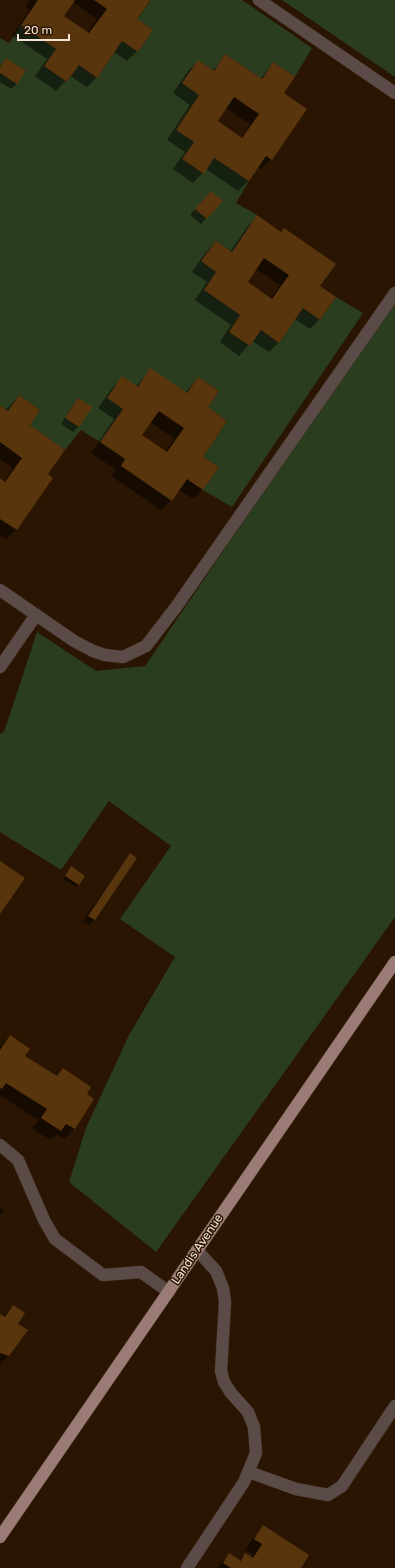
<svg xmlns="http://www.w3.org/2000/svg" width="395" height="1568" font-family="Rubik,sans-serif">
  <rect width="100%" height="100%" fill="#2a1502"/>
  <!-- green -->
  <path fill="#2a3d1f" d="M 148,0 L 242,0 L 312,48 L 295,77 L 273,62 L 262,79 L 225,54 L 214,71 L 198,60 L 199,95 L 176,130 L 194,142 L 182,159 L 203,173 L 214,158 L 249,181 L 236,203 L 257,215 L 232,252 L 216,241 L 201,261 L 216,272 L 204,290 L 240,315 L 229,332 L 250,346 L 261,330 L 279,343 L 303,308 L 320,320 L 336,297 L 363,313 L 232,507 L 203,490 L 219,467 L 203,457 L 227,421 L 208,407 L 219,391 L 198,377 L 187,393 L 150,369 L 100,442 L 81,430 L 65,450 L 30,425 L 40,410 L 19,395 L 8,411 L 0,405 L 0,38 L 9,43 L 21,25 L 56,49 L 44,66 L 67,82 L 79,65 L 97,78 L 122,41 L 138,52 L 153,30 L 137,19 L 150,2 Z
    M 282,0 L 395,0 L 395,77 Z
    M 395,299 L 395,917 L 156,1252 L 69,1182 L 86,1128 L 129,1035 L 175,957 L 120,919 L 171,846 L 109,801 L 61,870 L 0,832 L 0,734 L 4,732 L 37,632 L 96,671 L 145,666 Z"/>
  <!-- shadow -->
  <path fill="#0007" fill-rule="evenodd" d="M 30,0 L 146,0 L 136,20 L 152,30 L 137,51 L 127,61 L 114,52 L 97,77 L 87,87 L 70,76 L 56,91 L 35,76 L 47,59 L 12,35 L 30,10 L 25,7 ZM 73,2 L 97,19 L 87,33 L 63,16 Z
    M 226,55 L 260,79 L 273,63 L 282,93 L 305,109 L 271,159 L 261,169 L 258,167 L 248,181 L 238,191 L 206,169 L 193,183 L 173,169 L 185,152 L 167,140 L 190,105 L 173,93 L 188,71 L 198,61 L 212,71 ZM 226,108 L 250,124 L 241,138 L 216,122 Z
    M 6,59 L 17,84 L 11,89 L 0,82 L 0,66 Z
    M 206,197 L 221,201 L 201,224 L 190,215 Z
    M 257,217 L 280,233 L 284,229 L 319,287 L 320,319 L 310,329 L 295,319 L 278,343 L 269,352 L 252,341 L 239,356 L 220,342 L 231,325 L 195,300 L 207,282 L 192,272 L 206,252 L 216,242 L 230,252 L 247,227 ZM 256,269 L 280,285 L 270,299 L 246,283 Z
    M 150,370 L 185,393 L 198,378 L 207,408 L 202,457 L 203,489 L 193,499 L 178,489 L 171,500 L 161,510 L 111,476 L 116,470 L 91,453 L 114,419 L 98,408 L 112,388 L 122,378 L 136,387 ZM 150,422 L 175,439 L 165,452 L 141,436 Z
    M 19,396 L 47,475 L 52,478 L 16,530 L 6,539 L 0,535 L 0,479 L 4,482 L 13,468 L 0,459 L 0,406 L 6,410 Z
    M 78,400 L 90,407 L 78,427 L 73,432 L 61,424 L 73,405 Z
    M 130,855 L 135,858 L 94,920 L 89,925 L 83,921 L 125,860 Z
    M 69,870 L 84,876 L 76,887 L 63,879 Z
    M 10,1036 L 24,1056 L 56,1077 L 63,1069 L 85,1094 L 93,1100 L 74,1129 L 64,1139 L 57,1134 L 50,1140 L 32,1128 L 38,1120 L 0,1095 L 0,1046 Z
    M 0,1208 L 4,1210 L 0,1216 Z
    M 13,1306 L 16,1324 L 9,1355 L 0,1364 L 0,1315 L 3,1317 Z
    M 264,1527 L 300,1568 L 217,1568 L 229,1555 L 239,1561 L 245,1555 L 250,1558 L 253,1554 L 245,1550 L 254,1537 Z"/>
  <!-- building -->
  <path fill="#59350d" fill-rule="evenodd" d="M 38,0 L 75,0 L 64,16 L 89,33 L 107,9 L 94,0 L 148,0 L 150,1 L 137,19 L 153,30 L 138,52 L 122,41 L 97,78 L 79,65 L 67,82 L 44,66 L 56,49 L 21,25 Z
    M 225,54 L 262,79 L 273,62 L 295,77 L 284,93 L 307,109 L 272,160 L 266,156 L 249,181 L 214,158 L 204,174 L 182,159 L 194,142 L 176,130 L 199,95 L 182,83 L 198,60 L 214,71 ZM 234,97 L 259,114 L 242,138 L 218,121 Z
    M 6,58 L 26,71 L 17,84 L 0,73 L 0,67 Z
    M 211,191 L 223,201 L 207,219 L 195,209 Z
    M 257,215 L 281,232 L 284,228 L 336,264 L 320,286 L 336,297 L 320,320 L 303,308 L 279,343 L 261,330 L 250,346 L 229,332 L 240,315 L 204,290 L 216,272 L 201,261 L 216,241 L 232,252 ZM 264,258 L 289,275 L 272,299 L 248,282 Z
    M 150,368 L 187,393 L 198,377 L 219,391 L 208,407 L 227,421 L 203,457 L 219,467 L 203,490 L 187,479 L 172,501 L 121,466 L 125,459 L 100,442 L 123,409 L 107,398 L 122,376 L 138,387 ZM 159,411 L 184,428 L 167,452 L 142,435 Z
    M 19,395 L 40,410 L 30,425 L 65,450 L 48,474 L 53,478 L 17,530 L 0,519 L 0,478 L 5,482 L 22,458 L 0,442 L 0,405 L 8,411 Z
    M 78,398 L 92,407 L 79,427 L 65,418 Z
    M 130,853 L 137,858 L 95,920 L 88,916 Z
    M 0,861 L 25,878 L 0,914 Z
    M 71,866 L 85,876 L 79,885 L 65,876 Z
    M 10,1035 L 30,1049 L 25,1056 L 57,1076 L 63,1068 L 91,1087 L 87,1094 L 94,1099 L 75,1129 L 66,1124 L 61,1131 L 41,1118 L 47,1109 L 6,1083 L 2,1089 L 0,1088 L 0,1050 Z
    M 13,1305 L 25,1313 L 18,1324 L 28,1330 L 9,1356 L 0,1353 L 0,1314 L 5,1317 Z
    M 263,1525 L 309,1555 L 301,1568 L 231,1568 L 223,1563 L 229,1553 L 241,1561 L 245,1553 L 253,1558 L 262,1544 L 254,1539 Z"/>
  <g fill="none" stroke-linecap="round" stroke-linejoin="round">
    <!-- minor casing -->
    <g stroke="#463220" stroke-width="13">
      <path id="minor" d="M 259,0 L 395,93
        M 0,590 L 74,641 L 93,651 L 105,655 L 123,657 L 146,646 L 176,607 L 395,293
        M 0,667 L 36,615
        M 0,1145 L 18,1160 L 44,1220 L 55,1239 L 103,1275 L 141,1272 L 169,1292
        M 249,1472 L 296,1489 L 328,1495 L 342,1486 L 395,1406
        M 187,1568 L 244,1482 L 256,1453 L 254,1427 L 248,1412 L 231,1393 L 224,1382 L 221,1371 L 225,1302 L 223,1288 L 216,1271 L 197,1250"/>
    </g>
    <!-- primary casing -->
    <g stroke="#463220" stroke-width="13">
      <path id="primary" d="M 0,1537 L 395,962"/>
    </g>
    <!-- minor -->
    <use href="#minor" stroke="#5a4b48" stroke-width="12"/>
    <!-- primary -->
    <use href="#primary" stroke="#9a7b75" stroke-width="12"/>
  </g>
  <g text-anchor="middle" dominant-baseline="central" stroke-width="3" stroke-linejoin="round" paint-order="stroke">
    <!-- street labels -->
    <g font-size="12" fill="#f3e4d7" stroke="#2a1502">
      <text transform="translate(197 1249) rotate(-56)">Landis Avenue</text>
    </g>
  </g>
  <!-- scale -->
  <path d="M18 34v6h51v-6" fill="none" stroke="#f3e4d7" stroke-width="2"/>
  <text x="24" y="34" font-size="12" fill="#f3e4d7" stroke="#2a1502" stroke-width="3" paint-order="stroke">20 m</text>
</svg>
